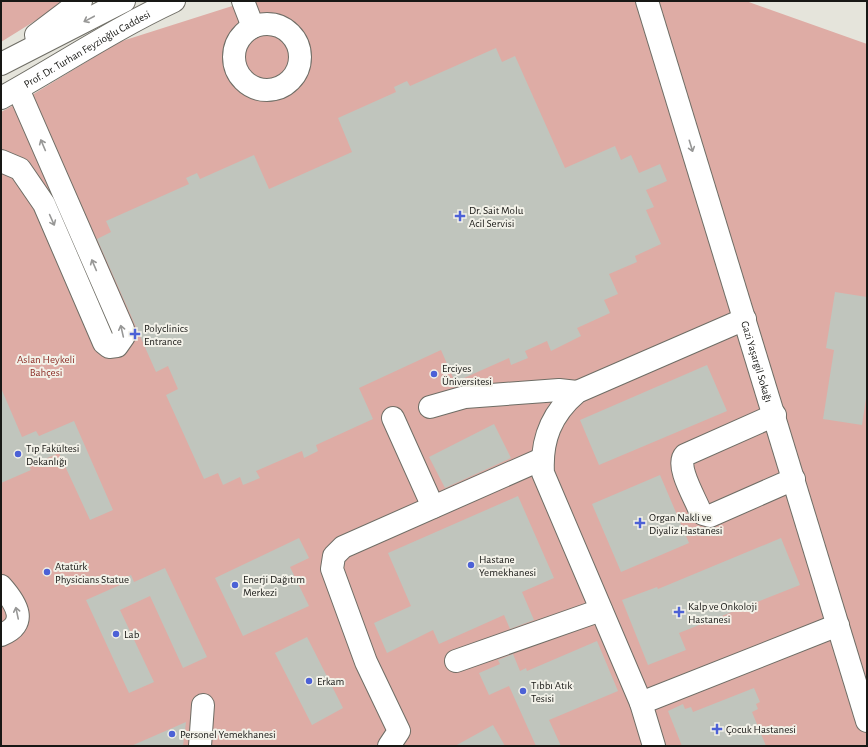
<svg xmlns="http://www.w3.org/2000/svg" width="868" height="747" font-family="'Alegreya Sans',sans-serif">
  <rect width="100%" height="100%" fill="#e5e4db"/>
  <!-- green -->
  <path fill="#deaca5" d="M 1,1 L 67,1 L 1,42 Z
    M 248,1 L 746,1 L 867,44 L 867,746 L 1,746 L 1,112 L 27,98 L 119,42 Z"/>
  <!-- building -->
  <path fill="#c0c5bd" d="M 496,48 L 502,62 L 515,56 L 565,168 L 615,146 L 621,160 L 631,155 L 639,173 L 660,164 L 667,181 L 646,190 L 654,207 L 646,210 L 661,244 L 635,256 L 637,262 L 609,274 L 618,294 L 604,300 L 610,313 L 577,328 L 581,336 L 551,351 L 547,341 L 525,351 L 528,358 L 511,365 L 509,358 L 455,382 L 441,350 L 359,388 L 373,419 L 316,445 L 318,451 L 304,458 L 302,451 L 256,471 L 260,478 L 243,485 L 240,477 L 223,485 L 218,473 L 204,479 L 166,395 L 178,389 L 168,366 L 156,372 L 97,239 L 111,232 L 106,221 L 189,184 L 186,178 L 197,173 L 200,179 L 254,155 L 269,189 L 352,152 L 338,118 L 396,92 L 394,87 L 407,81 L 410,86 Z
    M 835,292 L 867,297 L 867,392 L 862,425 L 823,419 L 834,350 L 826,348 Z
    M 707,365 L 727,411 L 599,465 L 580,420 Z
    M 1,388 L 22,437 L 36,431 L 39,436 L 74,421 L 113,510 L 90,520 L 59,453 L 29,466 L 31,470 L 1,483 Z
    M 494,424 L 511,458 L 445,488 L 429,457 Z
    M 660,475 L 689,543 L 621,572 L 592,504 Z
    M 518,496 L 554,578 L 522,592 L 534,620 L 510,629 L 504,615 L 439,644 L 433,630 L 387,653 L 374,623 L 411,606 L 388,553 Z
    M 299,538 L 309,558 L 290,567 L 309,606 L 243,636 L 215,578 Z
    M 781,538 L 800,585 L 679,633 L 686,650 L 648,665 L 622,600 L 657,587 L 658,589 Z
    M 165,568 L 207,657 L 183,668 L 150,596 L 120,610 L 154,682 L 129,693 L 86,600 L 120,585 L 118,581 L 131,575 L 134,582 Z
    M 307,637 L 343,708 L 312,725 L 275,653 Z
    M 597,641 L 618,691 L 549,720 L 561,746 L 536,746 L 509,686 L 489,695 L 479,673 L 500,664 L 498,660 L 513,654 L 520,671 L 526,668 L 527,671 Z
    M 754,688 L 760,702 L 756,704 L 758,709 L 752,712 L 766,746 L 682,746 L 668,711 L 683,704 L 685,709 L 691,707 L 693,712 Z
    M 186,722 L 183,746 L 131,746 Z
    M 493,725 L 505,746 L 455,746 Z"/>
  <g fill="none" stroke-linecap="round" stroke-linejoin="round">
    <!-- minor casing -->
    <g stroke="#6e6d65" stroke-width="24">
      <g id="minor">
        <path d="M 243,1 L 253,27"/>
        <path id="s1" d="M 647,1 L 867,721"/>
        <circle cx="267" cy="57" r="33"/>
        <path d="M 36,35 L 81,1"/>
        <path d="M 1,64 L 124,1"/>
        <path id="s2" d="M 1,98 C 59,66 114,29 174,1"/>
        <path d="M 1,161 L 20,169 L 44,204 L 104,343 L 109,347 L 117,346 L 124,336 L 123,329 L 18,89"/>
        <path d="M 430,407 L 465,397 L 559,390 L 577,392"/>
        <path d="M 775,415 L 685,455 C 675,465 695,498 700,511 L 703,514 L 710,516 L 794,479"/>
        <path d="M 393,418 L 433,507"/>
        <path d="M 1,586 C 17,604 29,624 1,635"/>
        <path d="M 456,661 L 601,610"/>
        <path d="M 641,703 L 838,625"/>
        <path d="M 200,746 L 203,705"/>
        <path d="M 389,746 L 399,731 L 366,662 L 332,569 L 334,556 L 343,547 L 542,459"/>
        <path d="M 654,746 L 641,703 L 543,473 C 541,440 551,414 577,392 L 745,319"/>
      </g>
    </g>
    <!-- minor -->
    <use href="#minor" stroke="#fff" stroke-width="22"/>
  </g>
  <!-- one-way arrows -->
  <defs><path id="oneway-shaft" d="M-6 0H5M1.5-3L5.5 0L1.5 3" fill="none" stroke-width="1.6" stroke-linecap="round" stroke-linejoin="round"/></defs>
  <g stroke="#979796">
    <use href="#oneway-shaft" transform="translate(89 19) rotate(152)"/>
    <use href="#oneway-shaft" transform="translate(43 145) rotate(-113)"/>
    <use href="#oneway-shaft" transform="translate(691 146) rotate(73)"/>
    <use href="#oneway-shaft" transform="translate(52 220) rotate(66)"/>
    <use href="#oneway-shaft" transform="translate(94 265) rotate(-113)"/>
    <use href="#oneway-shaft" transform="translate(122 331) rotate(-103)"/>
    <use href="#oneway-shaft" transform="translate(17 613) rotate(-102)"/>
  </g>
  <!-- markers -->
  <g fill="#4c61d6" stroke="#f2f1e8" stroke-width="1.5">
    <path d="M458 210h4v4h4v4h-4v4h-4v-4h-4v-4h4z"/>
    <path d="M133 328h4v4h4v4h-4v4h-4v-4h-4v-4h4z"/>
    <circle cx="434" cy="374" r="4"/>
    <circle cx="18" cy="454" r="4"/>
    <path d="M638 517h4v4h4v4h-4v4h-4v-4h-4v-4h4z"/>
    <circle cx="471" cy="565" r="4"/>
    <circle cx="47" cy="572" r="4"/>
    <circle cx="235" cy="585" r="4"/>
    <path d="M677 606h4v4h4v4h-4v4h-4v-4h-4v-4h4z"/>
    <circle cx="116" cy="634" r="4"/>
    <circle cx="309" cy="681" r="4"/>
    <circle cx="523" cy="691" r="4"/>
    <path d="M715 723h4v4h4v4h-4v4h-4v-4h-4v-4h4z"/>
    <circle cx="172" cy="734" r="4"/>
  </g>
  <g text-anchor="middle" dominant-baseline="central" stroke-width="4" stroke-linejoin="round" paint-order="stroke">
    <!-- street labels -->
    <g font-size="11" fill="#181815" stroke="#f2f1e8">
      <text stroke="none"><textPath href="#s2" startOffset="99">Prof. Dr. Turhan Feyzioğlu Caddesi</textPath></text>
      <text stroke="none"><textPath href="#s1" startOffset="377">Gazi Yaşargil Sokağı</textPath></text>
    </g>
    <!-- poi labels -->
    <g font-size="11" fill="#181815" stroke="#f2f1e8" text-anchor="start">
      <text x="469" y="210">Dr. Sait Molu<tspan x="469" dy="13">Acil Servisi</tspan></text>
      <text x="144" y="328">Polyclinics<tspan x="144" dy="13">Entrance</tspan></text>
      <text x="442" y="368">Erciyes<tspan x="442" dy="13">Üniversitesi</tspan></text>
      <text x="26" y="448">Tıp Fakültesi<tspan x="26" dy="13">Dekanlığı</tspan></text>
      <text x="649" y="517">Organ Nakli ve<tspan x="649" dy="13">Diyaliz Hastanesi</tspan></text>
      <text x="479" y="559">Hastane<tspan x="479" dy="13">Yemekhanesi</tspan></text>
      <text x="55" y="566">Atatürk<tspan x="55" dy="13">Physicians Statue</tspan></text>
      <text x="243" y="579">Enerji Dağıtım<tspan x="243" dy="13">Merkezi</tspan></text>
      <text x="688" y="606">Kalp ve Onkoloji<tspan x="688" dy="13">Hastanesi</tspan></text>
      <text x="124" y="634">Lab</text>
      <text x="317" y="681">Erkam</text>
      <text x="531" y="685">Tıbbı Atık<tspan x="531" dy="13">Tesisi</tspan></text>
      <text x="726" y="729">Çocuk Hastanesi</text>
      <text x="180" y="734">Personel Yemekhanesi</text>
    </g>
    <!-- park labels -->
    <g font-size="11" fill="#8c2e27" stroke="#f2f1e8">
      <text x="46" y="359">Aslan Heykeli<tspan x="46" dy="13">Bahçesi</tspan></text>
    </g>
  </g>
  <!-- border -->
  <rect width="868" height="747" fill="none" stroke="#181815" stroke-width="4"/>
</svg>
